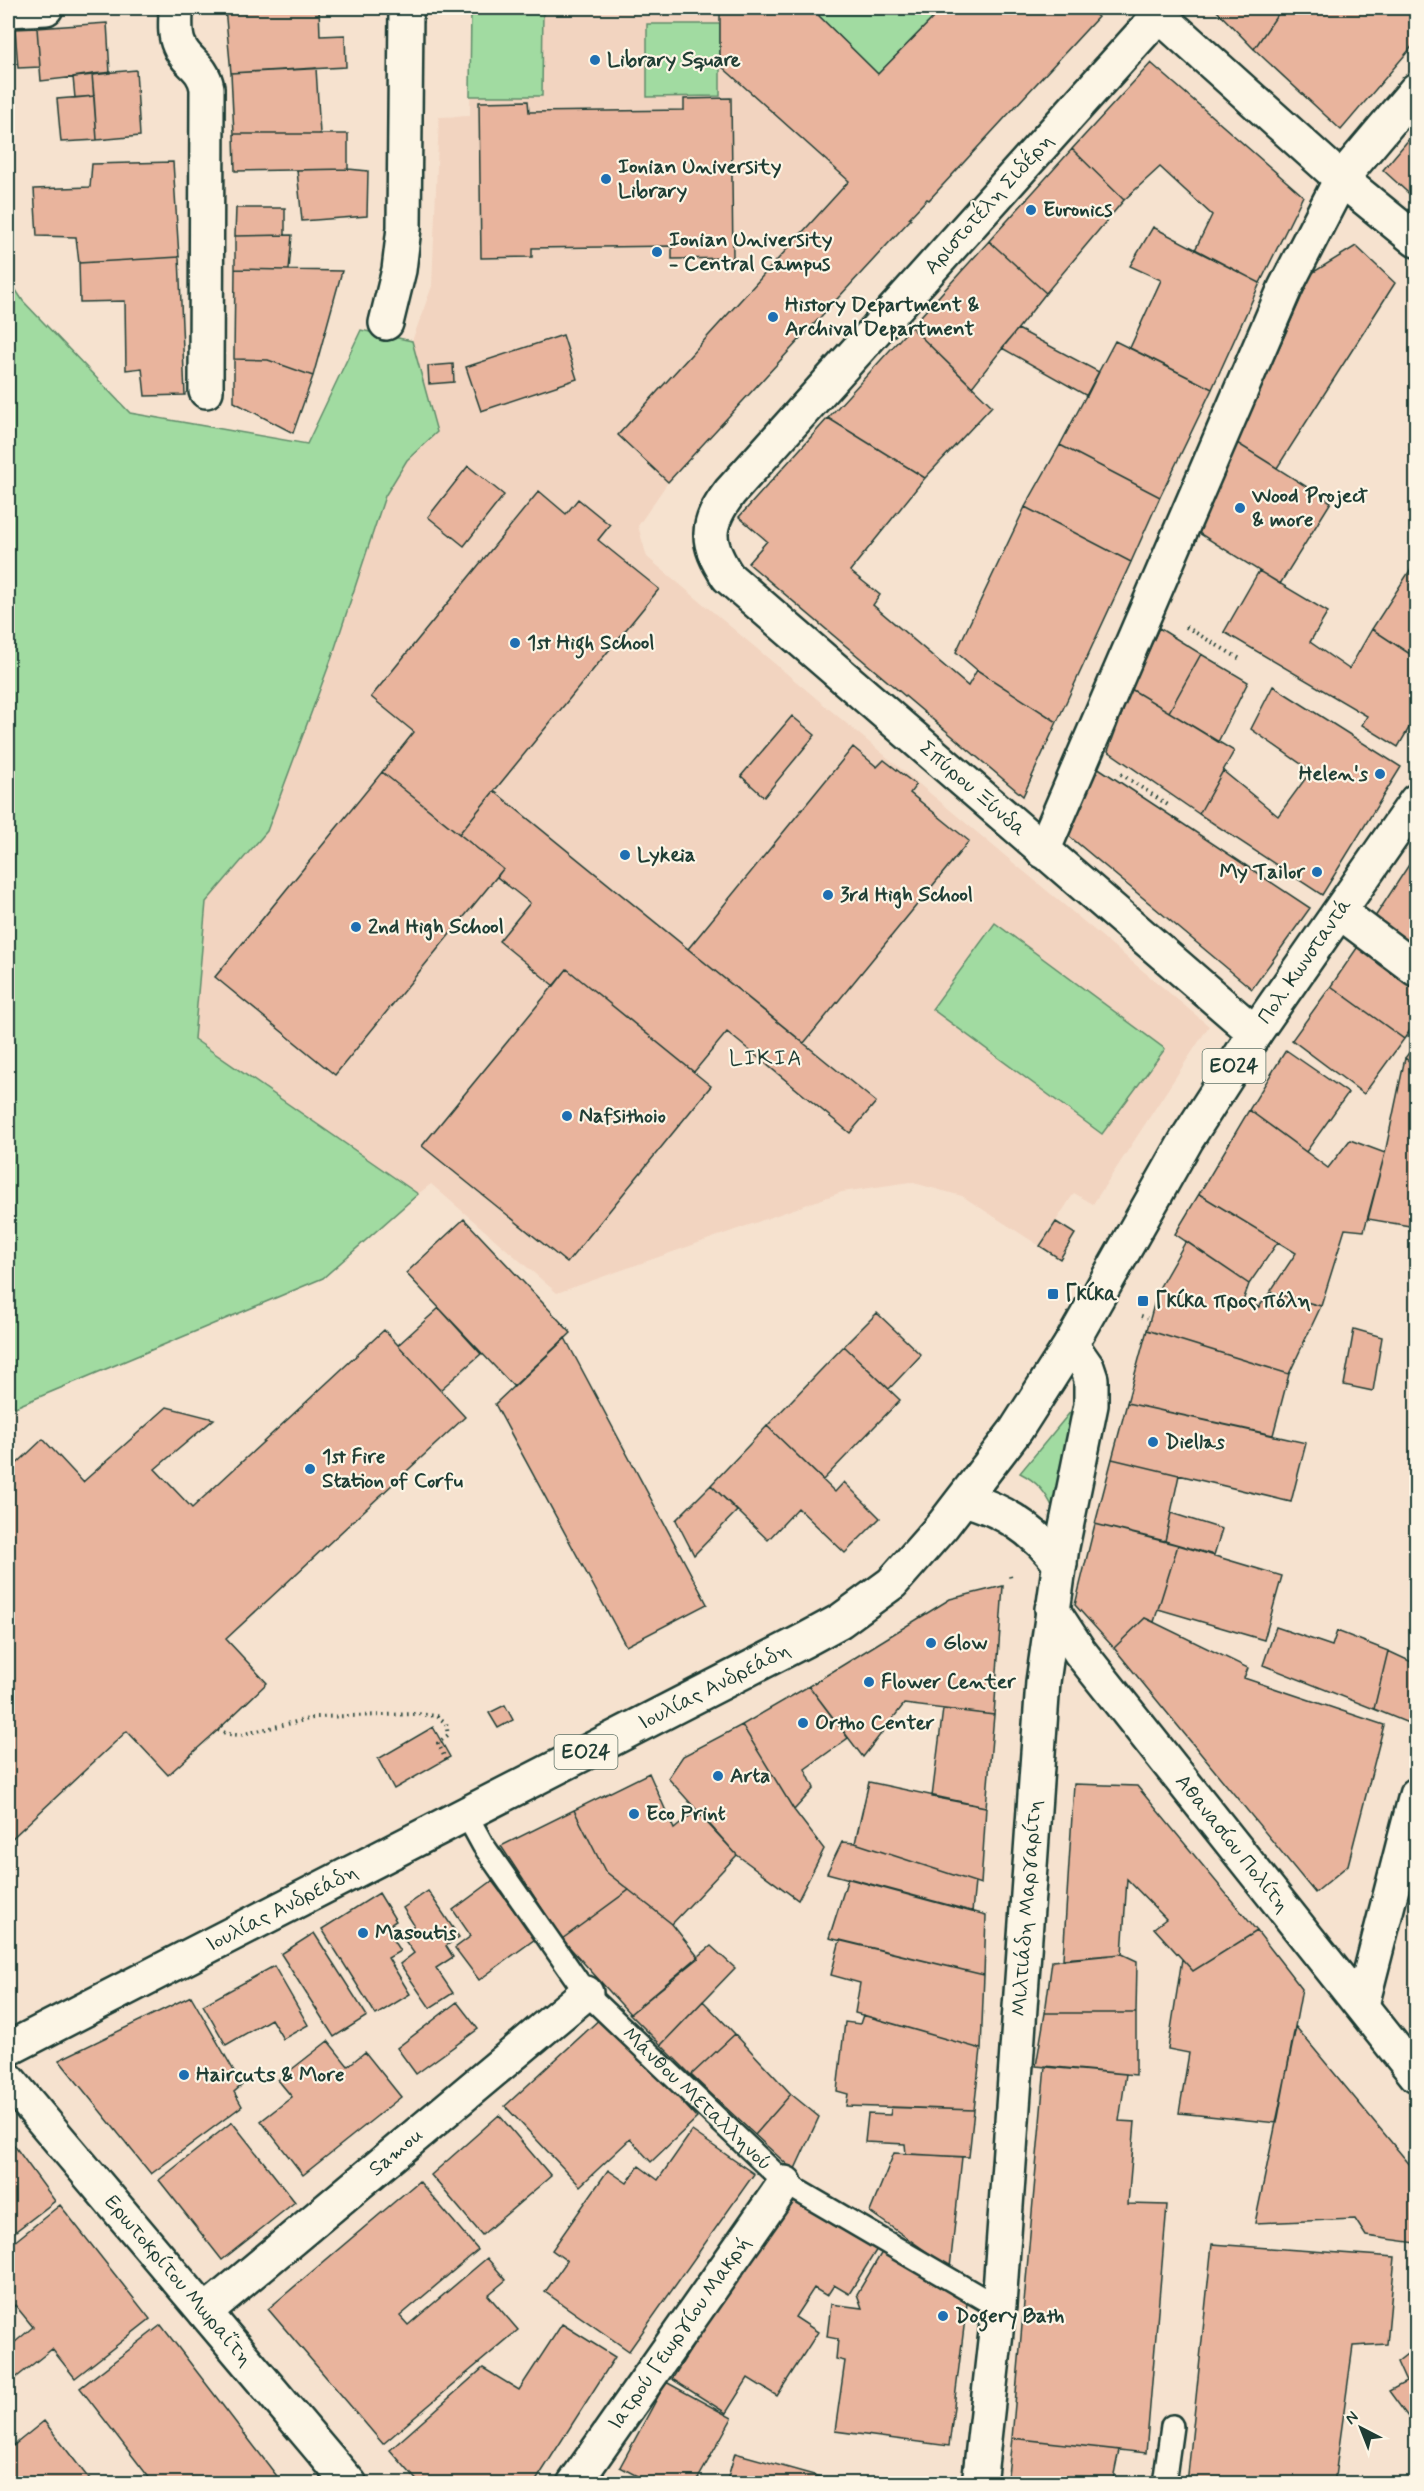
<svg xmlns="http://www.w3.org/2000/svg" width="1424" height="2491" font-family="Mynerve,sans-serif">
  <rect width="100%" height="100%" fill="#f6e2cf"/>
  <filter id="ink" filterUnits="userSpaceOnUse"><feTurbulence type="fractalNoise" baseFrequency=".0167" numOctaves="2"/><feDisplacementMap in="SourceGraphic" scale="12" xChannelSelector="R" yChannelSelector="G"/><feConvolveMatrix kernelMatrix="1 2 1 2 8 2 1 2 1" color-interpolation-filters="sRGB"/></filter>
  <g filter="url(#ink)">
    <!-- built -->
    <path fill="#f2d4c0" d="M 471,8 L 1087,8 L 1098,17 L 929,200 L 926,199 L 910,217 L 911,219 L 668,482 L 638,526 L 647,557 L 1209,1026 L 1093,1204 L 1074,1193 L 1056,1221 L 1075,1234 L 1060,1259 L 962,1196 L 910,1182 L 842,1192 L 557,1293 L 431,1184 L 418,1194 L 194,1039 L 206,902 L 267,831 L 332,657 L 385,496 L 407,460 L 437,432 L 412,341 L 432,286 L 439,117 L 470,116 Z"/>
    <!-- green -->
    <path fill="#a1dba1" stroke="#608c6a" stroke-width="1.5" d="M 471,8 L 543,8 L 542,96 L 470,96 Z
      M 819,8 L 943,8 L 878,74 L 819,16 Z
      M 647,24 L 720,24 L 720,96 L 647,97 Z
      M 8,278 L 23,301 L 130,413 L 307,444 L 361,330 L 412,341 L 437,432 L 407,460 L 385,496 L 332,657 L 267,831 L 206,902 L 194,1039 L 418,1194 L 323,1278 L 8,1410 Z
      M 995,923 L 1165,1049 L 1102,1134 L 932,1009 Z
      M 1072,1410 L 1054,1510 C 1046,1493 1038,1482 1020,1473 Z"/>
    <!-- building -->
    <path fill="#e9b49d" stroke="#1f3d34" stroke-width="1.5" d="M 225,8 L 319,8 L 320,36 L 345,35 L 346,67 L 231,73 Z
      M 720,8 L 819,8 L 819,16 L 878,74 L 943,8 L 1087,8 L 1098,17 L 929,200 L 927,199 L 909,218 L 911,219 L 668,482 L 618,435 L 849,181 L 720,65 Z
      M 1214,8 L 1282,8 L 1254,49 Z
      M 1282,8 L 1416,8 L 1416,42 L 1341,130 L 1254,49 Z
      M 107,23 L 110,73 L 41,81 L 37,28 Z
      M 37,28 L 40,67 L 18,68 L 15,29 Z
      M 1151,63 L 1303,196 L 1260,283 L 1195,250 L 1212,215 L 1160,167 L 1124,200 L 1072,149 Z
      M 316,68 L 320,134 L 234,134 L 231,73 Z
      M 136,70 L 140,136 L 97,140 L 92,74 Z
      M 92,74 L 94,96 L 75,98 L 73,77 Z
      M 94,96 L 97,140 L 61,142 L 57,99 Z
      M 731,98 L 733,258 L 672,259 L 672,246 L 532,248 L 532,257 L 481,258 L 479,102 L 528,101 L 529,112 L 684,110 L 684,99 Z
      M 1416,131 L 1416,200 L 1383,170 Z
      M 234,134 L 348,134 L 348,169 L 235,171 Z
      M 1072,149 L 1124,200 L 1046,293 L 989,241 Z
      M 173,162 L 179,257 L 79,263 L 76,237 L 37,236 L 34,189 L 90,187 L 92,164 Z
      M 348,169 L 368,171 L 367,216 L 302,221 L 297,170 Z
      M 236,208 L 285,208 L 285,235 L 235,236 Z
      M 1153,227 L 1260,283 L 1212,389 L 1130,348 L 1161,280 L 1130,266 Z
      M 292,235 L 289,270 L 235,269 L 235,236 Z
      M 989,241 L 1046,293 L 972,387 L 911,327 Z
      M 1356,246 L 1395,283 L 1277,468 L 1237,443 L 1312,273 Z
      M 179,257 L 185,395 L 145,396 L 142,368 L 126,370 L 125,301 L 80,302 L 79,263 Z
      M 235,269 L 342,271 L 313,376 L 268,360 L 234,359 Z
      M 911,327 L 992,406 L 925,478 L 828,418 Z
      M 1018,329 L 1099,372 L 1087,396 L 1002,348 Z
      M 563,335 L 577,379 L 481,411 L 466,367 Z
      M 1115,341 L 1212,389 L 1160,497 L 1060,445 Z
      M 234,359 L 268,360 L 313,376 L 293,433 L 234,402 Z
      M 453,364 L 454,382 L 429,384 L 428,366 Z
      M 828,418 L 925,478 L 850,571 L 880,595 L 873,605 L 968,686 L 977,670 L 1057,722 L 1023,796 L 748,563 L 767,541 L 739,517 Z
      M 1237,443 L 1331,502 L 1280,584 L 1194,530 Z
      M 1060,445 L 1160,497 L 1131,562 L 1025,507 Z
      M 468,466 L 504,495 L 464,546 L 428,517 Z
      M 539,491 L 566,514 L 578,499 L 610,525 L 598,540 L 659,589 L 459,834 L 382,772 L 414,732 L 371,697 Z
      M 1025,507 L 1131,562 L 1057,722 L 977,670 L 956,652 Z
      M 1416,561 L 1416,658 L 1372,629 Z
      M 1259,571 L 1328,612 L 1310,642 L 1349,669 L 1372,629 L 1416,658 L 1416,716 L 1398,747 L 1362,725 L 1367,716 L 1224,632 Z
      M 1159,628 L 1201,654 L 1169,712 L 1131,689 Z
      M 1201,654 L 1248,682 L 1218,742 L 1169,712 Z
      M 1273,686 L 1401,767 L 1322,895 L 1199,814 L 1223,771 L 1278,816 L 1311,771 L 1251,729 Z
      M 1131,689 L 1234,751 L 1199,814 L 1108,751 Z
      M 792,716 L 815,735 L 764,797 L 741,776 Z
      M 853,747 L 877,767 L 884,760 L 916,785 L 910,793 L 969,841 L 804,1043 L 688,949 Z
      M 1097,767 L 1310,908 L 1252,989 L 1069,836 Z
      M 382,772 L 503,869 L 335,1075 L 215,977 Z
      M 494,791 L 876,1102 L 850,1133 L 727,1032 L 694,1072 L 567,969 L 554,986 L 499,941 L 530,903 L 497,877 L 503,869 L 459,834 Z
      M 1416,854 L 1416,959 L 1369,926 Z
      M 1359,945 L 1416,987 L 1416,1022 L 1404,1039 L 1331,986 Z
      M 567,969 L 711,1086 L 567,1263 L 422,1146 Z
      M 1331,986 L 1404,1039 L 1364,1094 L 1292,1040 Z
      M 1416,1043 L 1416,1066 L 1405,1058 Z
      M 1286,1050 L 1348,1093 L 1306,1152 L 1249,1110 Z
      M 1405,1058 L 1416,1066 L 1416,1227 L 1368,1219 L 1385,1153 Z
      M 1249,1110 L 1328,1168 L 1350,1140 L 1385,1153 L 1364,1231 L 1345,1229 L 1321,1306 L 1270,1292 L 1296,1253 L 1199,1194 Z
      M 1199,1194 L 1278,1242 L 1249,1284 L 1175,1234 Z
      M 464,1219 L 571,1333 L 514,1387 L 406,1273 Z
      M 1056,1222 L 1075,1234 L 1060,1259 L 1040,1246 Z
      M 1186,1241 L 1249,1284 L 1243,1301 L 1259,1307 L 1270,1292 L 1321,1306 L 1289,1374 L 1147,1330 L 1158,1290 Z
      M 439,1308 L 481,1354 L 440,1390 L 398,1345 Z
      M 877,1313 L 921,1355 L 889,1389 L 844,1346 Z
      M 1354,1329 L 1382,1337 L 1373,1391 L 1344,1385 Z
      M 384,1330 L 465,1417 L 226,1639 L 267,1683 L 218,1730 L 168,1775 L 127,1731 L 8,1842 L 8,1472 L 43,1439 L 83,1482 L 167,1407 L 214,1419 L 155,1469 L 192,1508 Z
      M 1147,1330 L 1289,1374 L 1273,1435 L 1127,1403 Z
      M 565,1338 L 707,1604 L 626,1646 L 495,1404 Z
      M 844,1346 L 900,1400 L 823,1480 L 767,1426 Z
      M 1127,1403 L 1306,1443 L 1291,1502 L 1112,1459 Z
      M 767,1426 L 835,1492 L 844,1482 L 880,1518 L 845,1553 L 798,1508 L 768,1540 L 711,1485 Z
      M 1112,1459 L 1179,1475 L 1165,1541 L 1095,1524 Z
      M 711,1485 L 737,1511 L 694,1555 L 676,1520 Z
      M 1171,1513 L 1222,1529 L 1214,1555 L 1165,1541 Z
      M 1095,1524 L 1178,1545 L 1154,1622 L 1145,1618 L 1114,1648 L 1075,1605 Z
      M 1178,1545 L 1282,1576 L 1264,1640 L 1158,1609 Z
      M 1003,1586 L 994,1715 L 904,1704 L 863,1757 L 809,1686 L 950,1599 Z
      M 1145,1618 L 1248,1668 L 1244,1678 L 1384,1725 L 1348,1865 L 1315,1893 L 1114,1648 Z
      M 1276,1627 L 1332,1646 L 1337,1631 L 1388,1651 L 1374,1709 L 1263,1665 Z
      M 1388,1651 L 1416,1664 L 1416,1709 L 1413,1725 L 1374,1709 Z
      M 809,1686 L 848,1738 L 805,1769 L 814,1788 L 794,1810 L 742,1725 Z
      M 505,1705 L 513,1720 L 498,1728 L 489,1713 Z
      M 943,1709 L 994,1715 L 986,1807 L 932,1797 Z
      M 742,1725 L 794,1810 L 824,1849 L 798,1900 L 737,1855 L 668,1778 L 683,1756 Z
      M 433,1727 L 450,1757 L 394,1789 L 378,1759 Z
      M 649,1773 L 674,1829 L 696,1811 L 737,1855 L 672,1924 L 605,1871 L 574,1810 Z
      M 869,1782 L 986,1807 L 981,1884 L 855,1843 Z
      M 1074,1784 L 1137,1786 L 1257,1931 L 1193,1971 L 1154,1928 L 1166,1919 L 1127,1879 L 1122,1954 L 1063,1959 Z
      M 574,1810 L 605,1871 L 629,1890 L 562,1939 L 501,1846 Z
      M 842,1842 L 855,1843 L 975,1882 L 972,1912 L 827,1873 Z
      M 848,1878 L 986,1915 L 984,1975 L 829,1938 Z
      M 492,1881 L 535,1939 L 479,1980 L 455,1948 L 471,1936 L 453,1910 Z
      M 629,1890 L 672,1924 L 699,1958 L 630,2014 L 562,1939 Z
      M 428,1891 L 459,1937 L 446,1946 L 453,1957 L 436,1968 L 453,1993 L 430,2008 L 400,1964 L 414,1953 L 401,1935 L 414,1925 L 403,1908 Z
      M 379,1893 L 396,1921 L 385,1928 L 400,1951 L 388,1958 L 410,1994 L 376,2015 L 322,1929 Z
      M 1257,1931 L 1302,1989 L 1277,2123 L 1179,2113 L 1189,2053 L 1168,2049 L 1182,1959 L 1193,1971 Z
      M 314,1933 L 367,2016 L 334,2037 L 281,1954 Z
      M 840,1940 L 984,1975 L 981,2049 L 855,2013 L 860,1983 L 831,1975 Z
      M 711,1946 L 735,1968 L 661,2045 L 630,2014 Z
      M 1122,1954 L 1137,1961 L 1136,2013 L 1045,2013 L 1052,1961 Z
      M 274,1966 L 308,2025 L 283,2039 L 271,2019 L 226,2045 L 203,2005 Z
      M 191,1996 L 242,2085 L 234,2092 L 242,2106 L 151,2174 L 59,2060 Z
      M 703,2001 L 735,2034 L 691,2075 L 661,2045 Z
      M 457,2002 L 478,2029 L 416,2074 L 397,2048 Z
      M 1045,2013 L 1136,2013 L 1136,2075 L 1036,2066 Z
      M 863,2015 L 981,2049 L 974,2110 L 846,2106 L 848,2094 L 837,2091 L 845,2022 L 860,2024 Z
      M 603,2016 L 697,2118 L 651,2162 L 630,2139 L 580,2186 L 505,2106 Z
      M 1296,2027 L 1416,2172 L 1416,2243 L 1366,2236 L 1355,2219 L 1255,2223 Z
      M 735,2034 L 791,2094 L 755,2135 L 691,2075 Z
      M 328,2041 L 348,2066 L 365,2052 L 401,2097 L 303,2175 L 261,2121 L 292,2097 L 278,2080 Z
      M 1045,2066 L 1126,2074 L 1119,2121 L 1135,2122 L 1128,2204 L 1167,2205 L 1146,2453 L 1012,2438 Z
      M 791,2094 L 819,2117 L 794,2171 L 755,2135 Z
      M 892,2107 L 974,2110 L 969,2157 L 906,2154 L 905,2144 L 865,2142 L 868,2114 L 890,2115 Z
      M 499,2115 L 551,2176 L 482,2235 L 431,2175 Z
      M 232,2122 L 295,2202 L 222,2260 L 159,2180 Z
      M 692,2131 L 754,2174 L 629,2351 L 545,2292 L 567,2261 L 552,2250 L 608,2170 L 627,2183 L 639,2166 L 658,2180 Z
      M 8,2137 L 55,2201 L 8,2237 Z
      M 894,2153 L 962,2157 L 950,2268 L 870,2212 Z
      M 419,2181 L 478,2250 L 400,2316 L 408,2325 L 487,2258 L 506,2280 L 488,2295 L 518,2330 L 383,2444 L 268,2309 Z
      M 790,2193 L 877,2249 L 849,2294 L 834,2285 L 827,2296 L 814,2288 L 795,2317 L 818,2332 L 777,2396 L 748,2378 L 726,2413 L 672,2379 Z
      M 60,2205 L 150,2319 L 75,2378 L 52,2349 L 8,2384 L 8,2348 L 33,2327 L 15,2305 L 8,2311 L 8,2247 Z
      M 1212,2244 L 1395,2257 L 1387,2344 L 1353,2346 L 1334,2484 L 1187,2484 Z
      M 882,2252 L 967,2303 L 949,2446 L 835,2431 L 845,2361 L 836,2359 L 838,2339 L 827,2337 L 831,2304 L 862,2308 L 857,2294 Z
      M 562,2324 L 615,2357 L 534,2484 L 420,2484 L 390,2450 L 483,2368 L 519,2390 Z
      M 161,2325 L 283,2484 L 154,2484 L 80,2388 Z
      M 1416,2347 L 1416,2428 L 1389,2391 L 1406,2382 L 1397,2362 Z
      M 666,2382 L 732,2418 L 695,2484 L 652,2484 L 620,2467 Z
      M 44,2421 L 93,2484 L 8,2484 L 8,2450 Z
      M 1012,2438 L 1119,2450 L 1112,2484 L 1007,2484 Z
      M 735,2453 L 846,2484 L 726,2484 Z"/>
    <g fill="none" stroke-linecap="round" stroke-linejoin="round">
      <!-- service casing -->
      <g stroke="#1f3d34" stroke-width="26">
        <g id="service">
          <path id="s1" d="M 466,1814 L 483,1845 L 586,1993 L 785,2183 L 999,2308"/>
          <path d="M 1164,2484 L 1172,2426"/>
        </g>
      </g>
      <!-- minor casing -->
      <g stroke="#1f3d34" stroke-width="38">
        <g id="minor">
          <path d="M 176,8 C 176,20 174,34 179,45 C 186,63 203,65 207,88 L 206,391"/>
          <path d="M 1151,8 L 1341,179 L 1416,240"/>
          <path d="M 8,10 L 46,8"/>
          <path id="s2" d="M 1159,15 L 730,492 C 705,525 705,542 728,577 L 1255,1033"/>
          <path d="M 386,323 L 399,270 L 404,228 L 406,8"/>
          <path d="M 1043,851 L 1285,288 L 1341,179 L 1416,90"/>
          <path d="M 1340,912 L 1416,969"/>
          <path id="s3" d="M 1052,1609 L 1080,1652 L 1416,2075"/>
          <path d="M 1362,2005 L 1416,1795"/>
          <path id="s4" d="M 8,2079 L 350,2484"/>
          <path id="s5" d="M 205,2312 L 586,1993"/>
          <path id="s6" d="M 574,2484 L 785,2183"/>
        </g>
      </g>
      <!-- secondary casing -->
      <g stroke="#1f3d34" stroke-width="38">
        <g id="secondary">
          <path d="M 964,1499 C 1004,1510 1035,1530 1060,1564"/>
          <path id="s7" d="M 979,2484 L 999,2305 L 1043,1682 L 1062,1547 L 1091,1405 L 1091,1379 L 1087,1367 L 1071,1344"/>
        </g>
      </g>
      <!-- primary casing -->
      <g stroke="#1f3d34" stroke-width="38">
        <g id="primary">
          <path id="s8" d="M 8,2049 L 805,1640 L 840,1621 L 892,1583 L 943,1525 L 1016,1430 L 1071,1344 L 1187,1139 L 1255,1033 L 1416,801"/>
        </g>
      </g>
      <!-- path -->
      <path stroke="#1f3d34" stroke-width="4" stroke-dasharray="1.5 4.5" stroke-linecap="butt" d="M 1186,627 L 1242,660
        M 1121,774 L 1168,805
        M 1141,1316 L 1147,1318
        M 1010,1576 L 1011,1581
        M 218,1730 L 228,1734 L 240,1735 L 317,1717 L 417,1714 L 437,1716 L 446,1723 L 448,1735 L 438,1743 L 446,1760"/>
      <!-- service -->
      <use href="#service" stroke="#fcf5e5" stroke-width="21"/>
      <!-- minor -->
      <use href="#minor" stroke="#fcf5e5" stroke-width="33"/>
      <!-- secondary -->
      <use href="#secondary" stroke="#fcf5e5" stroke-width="33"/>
      <!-- primary -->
      <use href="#primary" stroke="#fcf5e5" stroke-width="33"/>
    </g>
  </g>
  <!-- markers -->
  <g fill="#1f6fb2" stroke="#fcf5e5" stroke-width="2">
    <circle cx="595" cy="60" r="6"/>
    <circle cx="606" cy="179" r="6"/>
    <circle cx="1031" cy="210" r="6"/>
    <circle cx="657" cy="252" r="6"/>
    <circle cx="773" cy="317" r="6"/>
    <circle cx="1240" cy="508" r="6"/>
    <circle cx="515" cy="643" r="6"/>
    <circle cx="1380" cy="774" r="6"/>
    <circle cx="625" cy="855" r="6"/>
    <circle cx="1317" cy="872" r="6"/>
    <circle cx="828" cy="895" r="6"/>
    <circle cx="356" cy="927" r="6"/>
    <circle cx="567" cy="1116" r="6"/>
    <rect x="1047" y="1288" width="12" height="12" rx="3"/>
    <rect x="1137" y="1295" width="12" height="12" rx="3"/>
    <circle cx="1153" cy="1442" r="6"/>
    <circle cx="310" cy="1469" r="6"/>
    <circle cx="931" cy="1643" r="6"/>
    <circle cx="869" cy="1682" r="6"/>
    <circle cx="803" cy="1723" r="6"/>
    <circle cx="718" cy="1776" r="6"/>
    <circle cx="634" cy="1814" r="6"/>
    <circle cx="363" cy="1933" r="6"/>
    <circle cx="184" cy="2075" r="6"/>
    <circle cx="943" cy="2316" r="6"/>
  </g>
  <g text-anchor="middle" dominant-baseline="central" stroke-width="4.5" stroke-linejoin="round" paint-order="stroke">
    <!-- shield labels -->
    <g fill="#fcf5e5" stroke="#617469" stroke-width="1.5">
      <rect x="1202.5" y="1049" width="63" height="34" rx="4.5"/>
      <rect x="554.5" y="1735" width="63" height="34" rx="4.5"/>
    </g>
    <g font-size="20" font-weight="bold" fill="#1f3d34">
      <text x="1234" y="1066">ΕΟ24</text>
      <text x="586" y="1752">ΕΟ24</text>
    </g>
    <!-- poi labels -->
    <g font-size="21" font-weight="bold" fill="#1f3d34" stroke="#fcf5e5" text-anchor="start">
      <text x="607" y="60">Library Square</text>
      <text x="618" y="167">Ionian University<tspan x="618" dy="24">Library</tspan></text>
      <text x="1043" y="210">Euronics</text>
      <text x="669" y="240">Ionian University<tspan x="669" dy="24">- Central Campus</tspan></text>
      <text x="785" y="305">History Department &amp;<tspan x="785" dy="24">Archival Department</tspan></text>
      <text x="1252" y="496">Wood Project<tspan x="1252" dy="24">&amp; more</tspan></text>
      <text x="527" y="643">1st High School</text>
      <text x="1368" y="774" text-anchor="end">Helen's</text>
      <text x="637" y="855">Lykeia</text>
      <text x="1305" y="872" text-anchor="end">My Tailor</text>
      <text x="840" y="895">3rd High School</text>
      <text x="368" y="927">2nd High School</text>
      <text x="579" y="1116">Nafsithoio</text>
      <text x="1065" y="1294">Γκίκα</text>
      <text x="1155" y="1301">Γκίκα προς πόλη</text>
      <text x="1165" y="1442">Diellas</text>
      <text x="322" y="1457">1st Fire<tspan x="322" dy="24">Station of Corfu</tspan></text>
      <text x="943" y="1643">Glow</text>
      <text x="881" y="1682">Flower Center</text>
      <text x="815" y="1723">Ortho Center</text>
      <text x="730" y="1776">Arta</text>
      <text x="646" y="1814">Eco Print</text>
      <text x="375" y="1933">Masoutis</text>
      <text x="196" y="2075">Haircuts &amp; More</text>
      <text x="955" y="2316">Dogery Bath</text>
    </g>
    <!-- street labels -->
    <g font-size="21" fill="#1f3d34" stroke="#fcf5e5">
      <text transform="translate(989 204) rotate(-48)">Αριστοτέλη Σιδέρη</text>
      <text stroke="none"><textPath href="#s2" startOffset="1059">Σπύρου Ξύνδα</textPath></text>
      <text stroke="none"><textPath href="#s8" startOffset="1748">Πολ. Κωνσταντά</textPath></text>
      <text stroke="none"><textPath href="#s8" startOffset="794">Ιουλίας Ανδρεάδη</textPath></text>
      <text stroke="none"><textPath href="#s3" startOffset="296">Αθανασίου Πολίτη</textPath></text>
      <text stroke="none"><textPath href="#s8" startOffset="308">Ιουλίας Ανδρεάδη</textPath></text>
      <text stroke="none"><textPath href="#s7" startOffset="578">Μιλτιάδη Μαργαρίτη</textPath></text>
      <text stroke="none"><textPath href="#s1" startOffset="369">Μάνθου Μεταλληνού</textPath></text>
      <text stroke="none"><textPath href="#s5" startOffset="249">Samou</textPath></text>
      <text stroke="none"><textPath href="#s4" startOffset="264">Ερωτοκρίτου Μωραΐτη</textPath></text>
      <text stroke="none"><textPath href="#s6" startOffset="184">Ιατρού Γεωργίου Μακρή</textPath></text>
    </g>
    <!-- neighbourhood labels -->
    <g font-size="22" letter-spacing="1.5" fill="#1f3d34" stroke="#fcf5e5">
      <text x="766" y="1059">LIKIA</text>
    </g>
  </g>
  <!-- margin -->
  <rect width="1424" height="2491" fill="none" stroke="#fcf5e5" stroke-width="30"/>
  <rect x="15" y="15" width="1394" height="2461" fill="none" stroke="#1f3d34" stroke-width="2" filter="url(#ink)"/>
  <!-- north arrow -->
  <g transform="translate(1361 2428) rotate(318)" stroke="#fcf5e5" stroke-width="4.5" paint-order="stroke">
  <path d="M0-4.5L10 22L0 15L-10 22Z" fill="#1f3d34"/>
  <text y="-9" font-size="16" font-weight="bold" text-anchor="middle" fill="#1f3d34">N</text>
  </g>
</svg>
